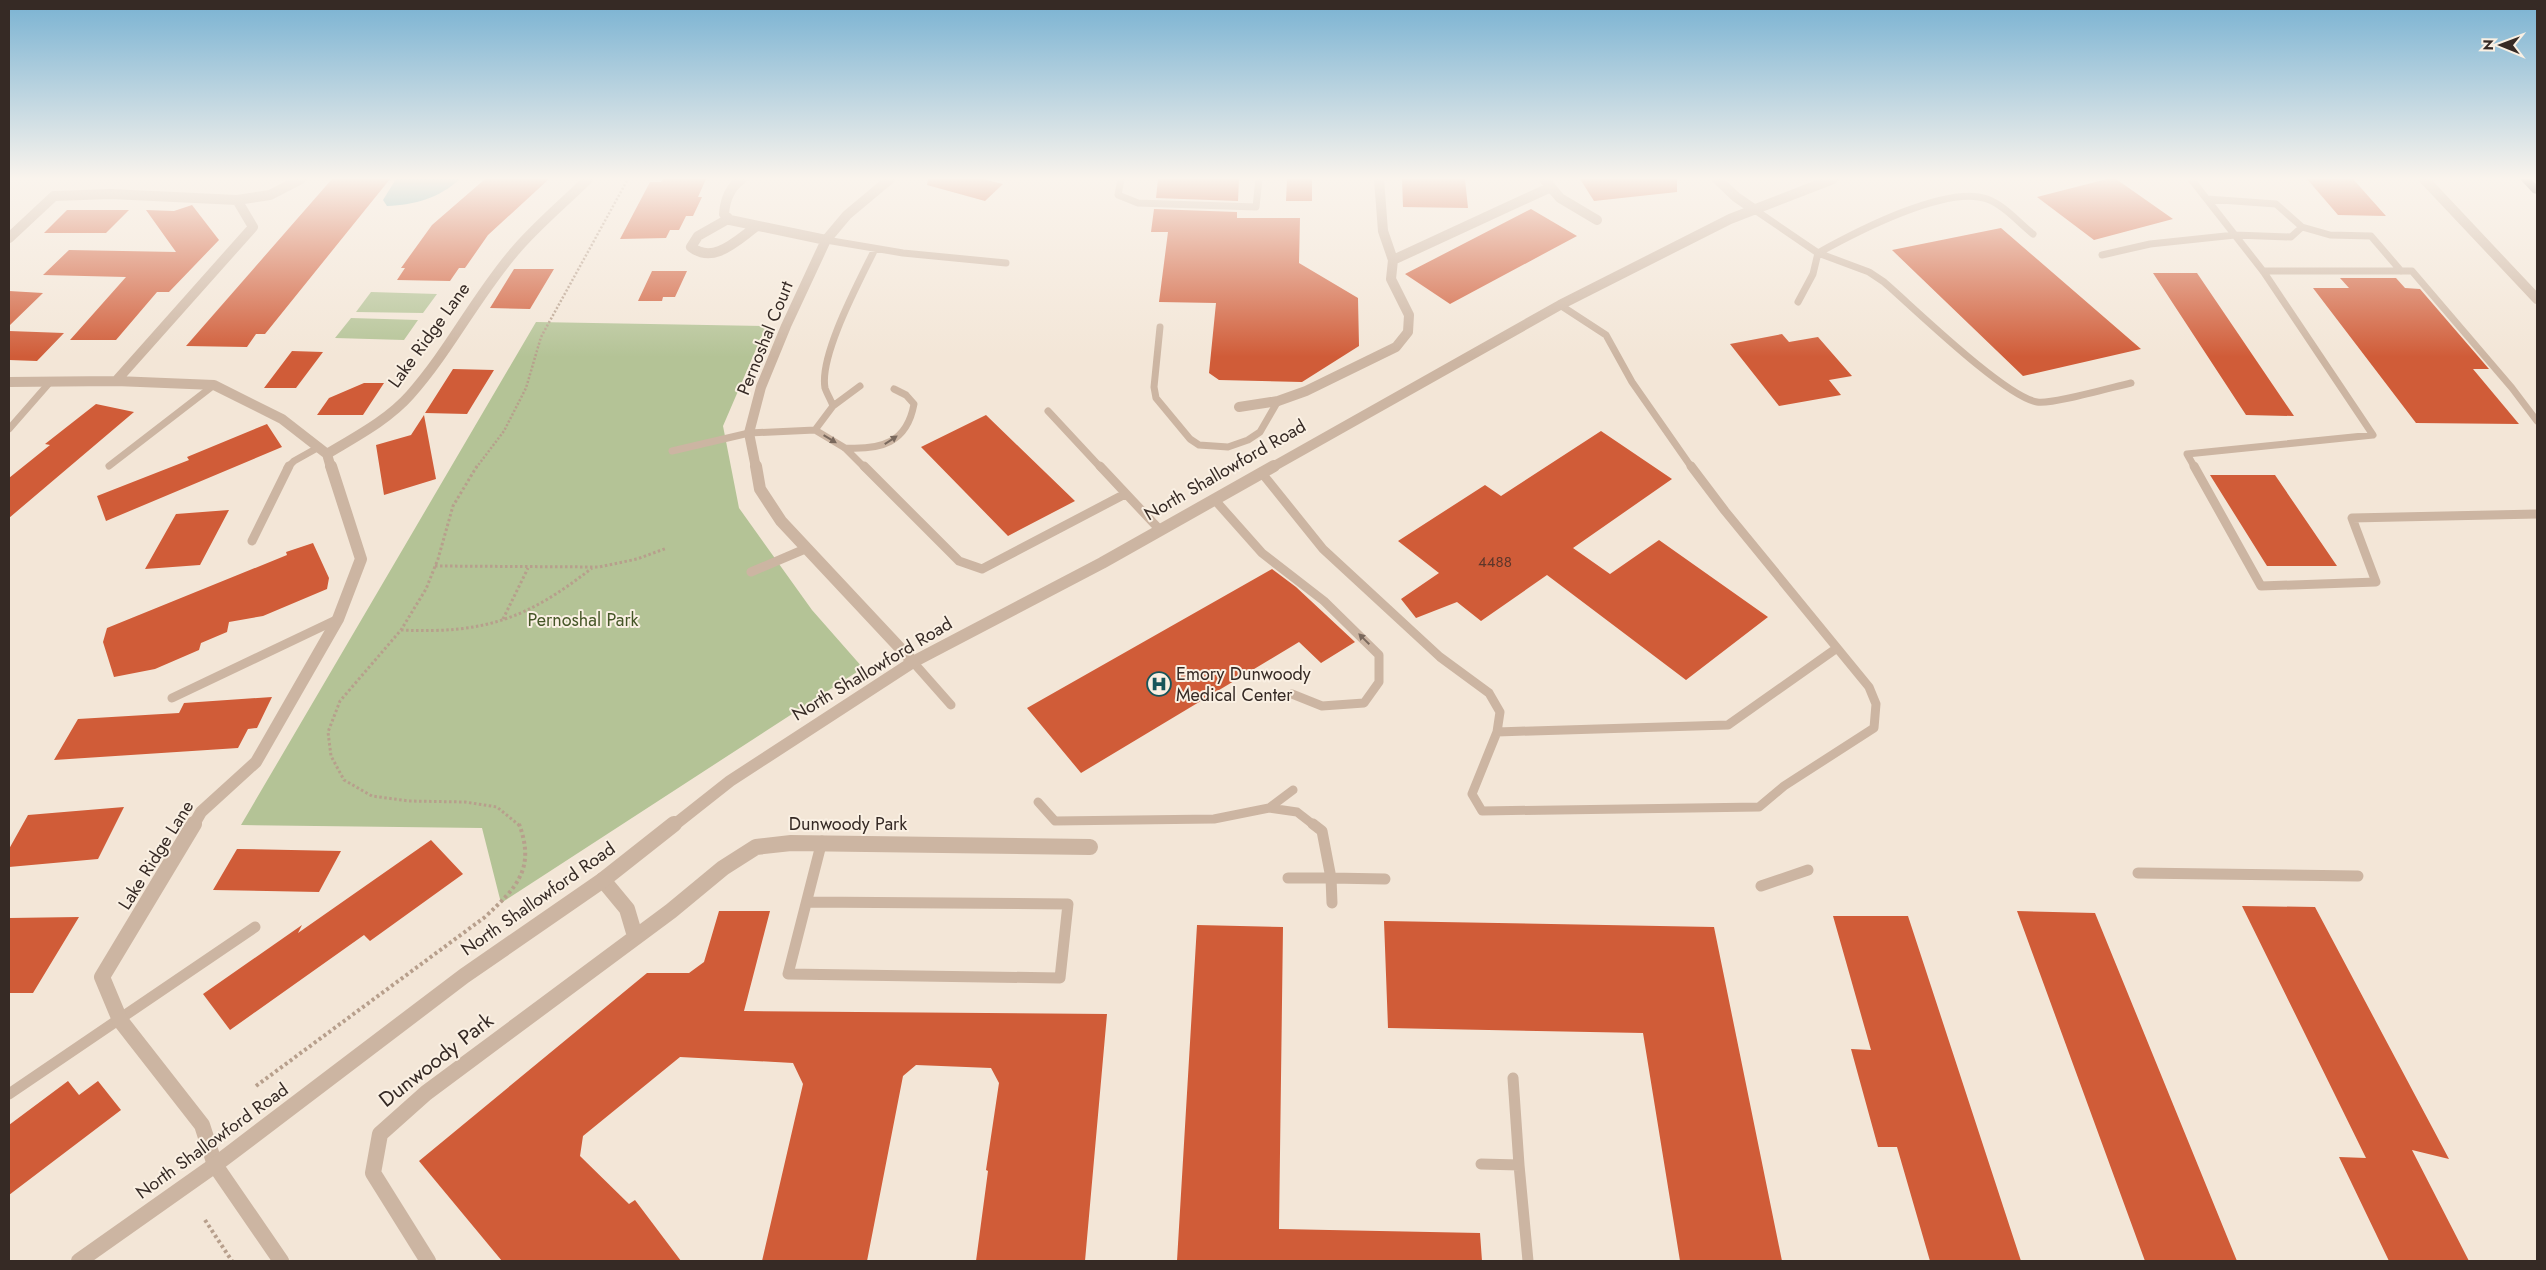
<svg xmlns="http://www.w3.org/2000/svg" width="2546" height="1270" font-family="Jost,sans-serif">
  <rect width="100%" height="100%" fill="#f3e6d7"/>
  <!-- green -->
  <path fill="#b4c396" d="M 371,292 L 437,294 L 423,313 L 356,312 Z
    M 351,318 L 418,320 L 404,340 L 335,338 Z
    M 536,322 L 766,326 L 723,426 L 739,508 L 812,610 L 863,668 L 501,903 L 482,828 L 241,825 Z"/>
  <!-- water -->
  <path fill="#74b0b2" d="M 396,179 L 460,179 C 439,198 415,205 387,206 L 383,200 Z"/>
  <!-- building -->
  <path fill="#d05c38" d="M 332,179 L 390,179 L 265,334 L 256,334 L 247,347 L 186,346 Z
    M 485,179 L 549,179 L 488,235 L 465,268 L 459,268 L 450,281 L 397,280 L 405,268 L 401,268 L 432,225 Z
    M 663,179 L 706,179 L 698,197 L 702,197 L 693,216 L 686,216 L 679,230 L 670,230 L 666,238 L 620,239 L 650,182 L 661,182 Z
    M 928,179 L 983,179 L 1003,184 L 985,201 L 927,185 Z
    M 1158,179 L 1239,179 L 1238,201 L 1156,198 Z
    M 1287,179 L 1312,179 L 1312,201 L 1286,201 Z
    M 1402,179 L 1465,179 L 1468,208 L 1403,207 Z
    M 1580,179 L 1677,179 L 1677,192 L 1594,201 Z
    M 2107,179 L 2116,179 L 2173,219 L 2094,240 L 2037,197 Z
    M 2307,179 L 2353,179 L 2386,216 L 2338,215 Z
    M 192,205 L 219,240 L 169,292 L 157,292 L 116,340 L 70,340 L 126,277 L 43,275 L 69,250 L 176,252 L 146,210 L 174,211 Z
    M 1154,209 L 1237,212 L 1237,218 L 1300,218 L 1299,263 L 1358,298 L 1359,346 L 1302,382 L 1219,380 L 1209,373 L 1216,303 L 1159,302 L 1168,232 L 1151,232 Z
    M 1531,209 L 1577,236 L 1450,304 L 1405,274 Z
    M 67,210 L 129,210 L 106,233 L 44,233 Z
    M 2001,228 L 2141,349 L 2023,376 L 1892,250 Z
    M 514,269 L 554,269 L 530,309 L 490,308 Z
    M 652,271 L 687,271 L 675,297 L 663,297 L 662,301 L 638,301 Z
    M 2153,273 L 2197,273 L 2294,416 L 2246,415 Z
    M 2340,278 L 2396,278 L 2405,288 L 2420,289 L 2489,369 L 2473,369 L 2519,424 L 2416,423 L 2313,288 L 2349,288 Z
    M 9,291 L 43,293 L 9,326 Z
    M 9,331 L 64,333 L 37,361 L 9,360 Z
    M 1782,334 L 1789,342 L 1818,337 L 1852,376 L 1829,380 L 1841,395 L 1779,406 L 1730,344 Z
    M 292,351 L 323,352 L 296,388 L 264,388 Z
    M 453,369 L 494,370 L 467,414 L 425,413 Z
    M 364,383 L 384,383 L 363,415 L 317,415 L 329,398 Z
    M 96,404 L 134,412 L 9,518 L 9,478 L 50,445 L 45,444 Z
    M 424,415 L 436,479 L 384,495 L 376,445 L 411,435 Z
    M 986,415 L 1075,501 L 1008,536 L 921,447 Z
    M 267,424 L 282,447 L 106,521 L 97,496 L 189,460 L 187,457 Z
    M 1601,431 L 1672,479 L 1573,548 L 1610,574 L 1659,540 L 1768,617 L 1686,680 L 1547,575 L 1481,621 L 1457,602 L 1416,618 L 1401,599 L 1439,573 L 1398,541 L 1485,485 L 1501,496 Z
    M 2210,475 L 2275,475 L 2337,566 L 2267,566 Z
    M 229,510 L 200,565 L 145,569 L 176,514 Z
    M 313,543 L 329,578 L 327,589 L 263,616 L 229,622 L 227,632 L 201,643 L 199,650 L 155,669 L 114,677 L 103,642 L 107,628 L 287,555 L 286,552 Z
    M 1272,569 L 1296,587 L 1355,642 L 1321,663 L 1299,642 L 1081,773 L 1027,708 Z
    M 272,697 L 257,728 L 248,729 L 238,748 L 54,760 L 78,719 L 179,713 L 184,703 Z
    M 124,807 L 98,859 L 9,867 L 9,849 L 28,815 Z
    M 431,840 L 463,874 L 370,941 L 364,935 L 230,1030 L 203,994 L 302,925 L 298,933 Z
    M 237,849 L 341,851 L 319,892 L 213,890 Z
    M 2242,906 L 2315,907 L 2449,1159 L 2412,1150 L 2469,1261 L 2389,1261 L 2339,1157 L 2366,1158 Z
    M 719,911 L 770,911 L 744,1011 L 1107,1014 L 1085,1261 L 976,1261 L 988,1171 L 986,1170 L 999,1083 L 991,1068 L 916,1065 L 903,1076 L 867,1261 L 762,1261 L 803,1084 L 793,1063 L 680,1057 L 583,1136 L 580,1156 L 629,1204 L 635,1200 L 681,1261 L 502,1261 L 419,1161 L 647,973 L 689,973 L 704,962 Z
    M 2017,911 L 2095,913 L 2237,1261 L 2145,1261 Z
    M 1833,916 L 1908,916 L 2021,1261 L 1930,1261 L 1897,1147 L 1878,1147 L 1851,1049 L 1871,1050 Z
    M 79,917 L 33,993 L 9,993 L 9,918 Z
    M 1384,921 L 1714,927 L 1782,1261 L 1680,1261 L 1643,1033 L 1388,1028 Z
    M 1197,925 L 1283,927 L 1279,1229 L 1480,1233 L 1482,1261 L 1177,1261 Z
    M 68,1081 L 79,1095 L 98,1081 L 121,1110 L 9,1195 L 9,1125 Z"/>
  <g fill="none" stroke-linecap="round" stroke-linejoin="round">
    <!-- path-far2 -->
    <path stroke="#b79f8c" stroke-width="2.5" stroke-dasharray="2 2" stroke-linecap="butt" d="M 476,468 L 504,431 L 526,388 L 541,337 L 628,179"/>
    <!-- path-far1 -->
    <path stroke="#b79f8c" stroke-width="3" stroke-dasharray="2.5 2.5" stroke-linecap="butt" d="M 477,466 L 453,506 L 438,559 L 426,589 L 401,630 L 340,701 L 328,732 L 331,756 L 344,780 L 372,796 L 409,801 L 465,802 L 497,807 L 520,826
      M 435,566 L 599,567 L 637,559 L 667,548
      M 503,619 L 528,568
      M 401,630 C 484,634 527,619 592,568"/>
    <!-- path -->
    <path stroke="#b79f8c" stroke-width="4" stroke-dasharray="3 3" stroke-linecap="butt" d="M 256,1086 L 485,917 C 516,888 536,869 519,824
      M 205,1220 L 232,1261"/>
    <!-- service-far2 -->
    <path stroke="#ccb5a2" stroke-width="7" d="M 1121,179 L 1118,195 L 1138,203 L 1256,207 L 1259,179
      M 2191,179 L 2263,271 L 2373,435 L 2187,454 L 2195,468
      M 1755,210 L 1818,253 L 1813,274 L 1798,302
      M 2302,227 L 2330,235 L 2371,236 L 2401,271
      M 826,240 L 903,253 L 1006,263
      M 1818,253 L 1869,272 L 1884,282 C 1914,308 2004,396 2037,402 C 2051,405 2113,387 2131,383
      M 1818,253 C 1854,233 1947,184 1987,199 C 2004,205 2019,223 2033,234
      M 2102,255 L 2150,244 L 2235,235 L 2291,237 L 2302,227 L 2276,204 L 2207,199
      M 2263,271 L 2412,271 L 2512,388 L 2537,421
      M 1560,305 L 1606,335 L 1632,382 L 1692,468
      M 1160,327 L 1154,387 L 1156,398 L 1190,439 L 1199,445 L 1228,447 L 1248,440 L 1260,432 L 1278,401
      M 833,406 L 860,386
      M 1048,411 L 1101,468
      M 9,429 L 51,381
      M 815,430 L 845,448 L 865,468
      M 845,448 C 881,450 907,443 914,404 L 906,395 L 894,389
      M 672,451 L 749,433 L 815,430 L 833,406 C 831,400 827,394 825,388 C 819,355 860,280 875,249
      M 109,466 L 214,385
      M 287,468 L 294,461 L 319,447"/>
    <!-- service-far1 -->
    <path stroke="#ccb5a2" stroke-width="9" d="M 864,466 L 959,561 L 982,569 L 1125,494
      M 1100,466 L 1160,530
      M 2194,466 L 2261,586 L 2376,582 L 2352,518 L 2537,514
      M 1261,472 L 1323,549 L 1440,657 L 1489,693 L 1500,712 L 1497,732 L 1472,794 L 1482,811 L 1759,807 L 1784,786 L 1874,728 L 1876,704 L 1869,687 L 1725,511 L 1691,466
      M 1214,499 L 1262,553 L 1324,601 L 1379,655 L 1379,682 L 1364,703 L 1322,706 L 1292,694
      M 252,541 L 289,466
      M 751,572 L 805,549
      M 913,662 L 951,705
      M 172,698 L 338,619
      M 1497,732 L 1728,725 L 1837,648
      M 1038,802 L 1055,821 L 1214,819 L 1269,808 L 1297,812 L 1315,826
      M 1269,808 L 1293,790"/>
    <!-- service -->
    <path stroke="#ccb5a2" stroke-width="11" d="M 2138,873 L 2358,876
      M 1288,878 L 1331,878 L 1322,831 L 1313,824
      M 1761,886 L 1808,870
      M 807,902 L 1068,904 L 1060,978 L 788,974 L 822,841
      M 1332,903 L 1331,878 L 1385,879
      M 1513,1078 L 1519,1165
      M 9,1094 L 255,927
      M 1481,1164 L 1519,1165 L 1528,1261"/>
    <!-- minor-far2 -->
    <path stroke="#ccb5a2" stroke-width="10" d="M 742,179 C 730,187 725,200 724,214 L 730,220 L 826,240
      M 1379,179 L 1383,231 L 1393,260
      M 1544,179 L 1560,198 L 1597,220
      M 728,219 L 698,236 L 691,247 C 714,265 737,240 757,226
      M 9,238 L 54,196 L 111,194 L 237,200
      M 116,381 L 253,227 L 237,200 L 270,195 L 301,179
      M 9,382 L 116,381 L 214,385 L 282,419 L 327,454
      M 1239,407 L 1278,401 L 1306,391 L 1396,347 L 1408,332 L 1409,315 L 1391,279 L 1393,260 L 1549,188
      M 331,468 L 327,454 C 355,437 388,420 410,395 C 450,350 476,296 515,251 C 537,225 564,203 588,179
      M 756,468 L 749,433 L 761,387 L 786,326 L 826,240 L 847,215 L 890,179"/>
    <!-- minor-far1 -->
    <path stroke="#ccb5a2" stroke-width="12" d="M 756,466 L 760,489 L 781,521 L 913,662
      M 193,826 L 201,812 L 256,762 L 338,619 L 361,559 L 331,466"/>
    <!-- minor -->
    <path stroke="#ccb5a2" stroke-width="16" d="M 194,824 L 102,977 L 120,1020 L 202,1125 L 215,1165 L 281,1261
      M 603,880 L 627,909 L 635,936
      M 428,1261 L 373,1173 L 380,1134 L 426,1093 L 671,911 L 723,868 L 756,847 L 791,843 L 1090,847"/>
    <!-- tertiary-far2 -->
    <path stroke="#ccb5a2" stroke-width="10" d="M 1717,179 L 1736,197 L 1755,210
      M 2424,179 L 2537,299
      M 1271,468 L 1560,305 L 1730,219 L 1833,179"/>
    <!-- tertiary-far1 -->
    <path stroke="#ccb5a2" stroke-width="12" d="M 673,826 L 730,781 L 913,662 L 1102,563 L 1274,466"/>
    <!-- tertiary -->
    <path stroke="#ccb5a2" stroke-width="16" d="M 79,1261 L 215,1165 L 464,976 L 603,880 L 674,824"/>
    <!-- motorway -->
    <path fill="#57443b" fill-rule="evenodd" d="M 2520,179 L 2531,179 L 2537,185 L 2537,194 L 2533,193 Z"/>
  </g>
  <!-- one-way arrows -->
  <defs><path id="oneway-solid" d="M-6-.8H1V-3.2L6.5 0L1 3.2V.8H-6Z" transform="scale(1.25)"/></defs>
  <g fill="#7a695d">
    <use href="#oneway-solid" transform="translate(830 439) rotate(31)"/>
    <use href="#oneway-solid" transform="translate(891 440) rotate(-33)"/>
    <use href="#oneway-solid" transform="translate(1364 639) rotate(-135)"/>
  </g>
  <!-- sky -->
  <linearGradient id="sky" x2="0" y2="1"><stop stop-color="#79b2d2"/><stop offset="0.5" stop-color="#faf4ed"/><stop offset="1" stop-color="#faf4ed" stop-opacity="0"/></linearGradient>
  <rect width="2546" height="357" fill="url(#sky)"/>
  <!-- icons -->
  <defs>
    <g id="hospital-ring" transform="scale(1.25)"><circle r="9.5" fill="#faf0e3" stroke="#18565a" stroke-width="1.5"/><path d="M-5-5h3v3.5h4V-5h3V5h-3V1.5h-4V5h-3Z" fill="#18565a"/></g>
  </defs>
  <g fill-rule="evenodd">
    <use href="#hospital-ring" x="1159" y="684"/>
  </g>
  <g text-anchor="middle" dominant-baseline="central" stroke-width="4" stroke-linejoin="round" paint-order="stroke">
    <!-- number labels -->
    <g font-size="15" fill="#5c362a">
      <text x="1495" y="562">4488</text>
    </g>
    <!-- street labels -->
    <g font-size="18" fill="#362a25" stroke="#faf0e3">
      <text transform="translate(429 335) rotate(-54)">Lake Ridge Lane</text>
      <text transform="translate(765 338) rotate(-68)">Pernoshal Court</text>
      <text transform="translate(1225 470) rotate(-30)">North Shallowford Road</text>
      <text transform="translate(872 669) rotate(-31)">North Shallowford Road</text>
      <text x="848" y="824">Dunwoody Park</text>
      <text transform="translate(156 855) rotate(-58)">Lake Ridge Lane</text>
      <text transform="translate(538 899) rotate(-35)">North Shallowford Road</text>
      <text transform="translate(212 1141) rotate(-36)">North Shallowford Road</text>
    </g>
    <!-- park labels -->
    <g font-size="18" fill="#455627" stroke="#faf0e3">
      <text x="583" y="620">Pernoshal Park</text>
    </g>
    <!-- poi labels -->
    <g font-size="18" fill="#362a25" stroke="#faf0e3" text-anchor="start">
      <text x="1176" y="674">Emory Dunwoody<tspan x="1176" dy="21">Medical Center</tspan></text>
    </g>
    <!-- near-street labels -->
    <g font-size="21" fill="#362a25" stroke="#faf0e3">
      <text transform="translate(436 1060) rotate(-38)">Dunwoody Park</text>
    </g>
  </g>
  <!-- border -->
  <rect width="2546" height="1270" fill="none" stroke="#362a25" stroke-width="20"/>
  <!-- north arrow -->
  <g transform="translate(2501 45) rotate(271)" stroke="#faf0e3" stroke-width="4" paint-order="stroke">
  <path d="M0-4L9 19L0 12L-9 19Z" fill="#362a25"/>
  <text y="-8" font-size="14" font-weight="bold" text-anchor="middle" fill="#362a25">N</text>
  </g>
</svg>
